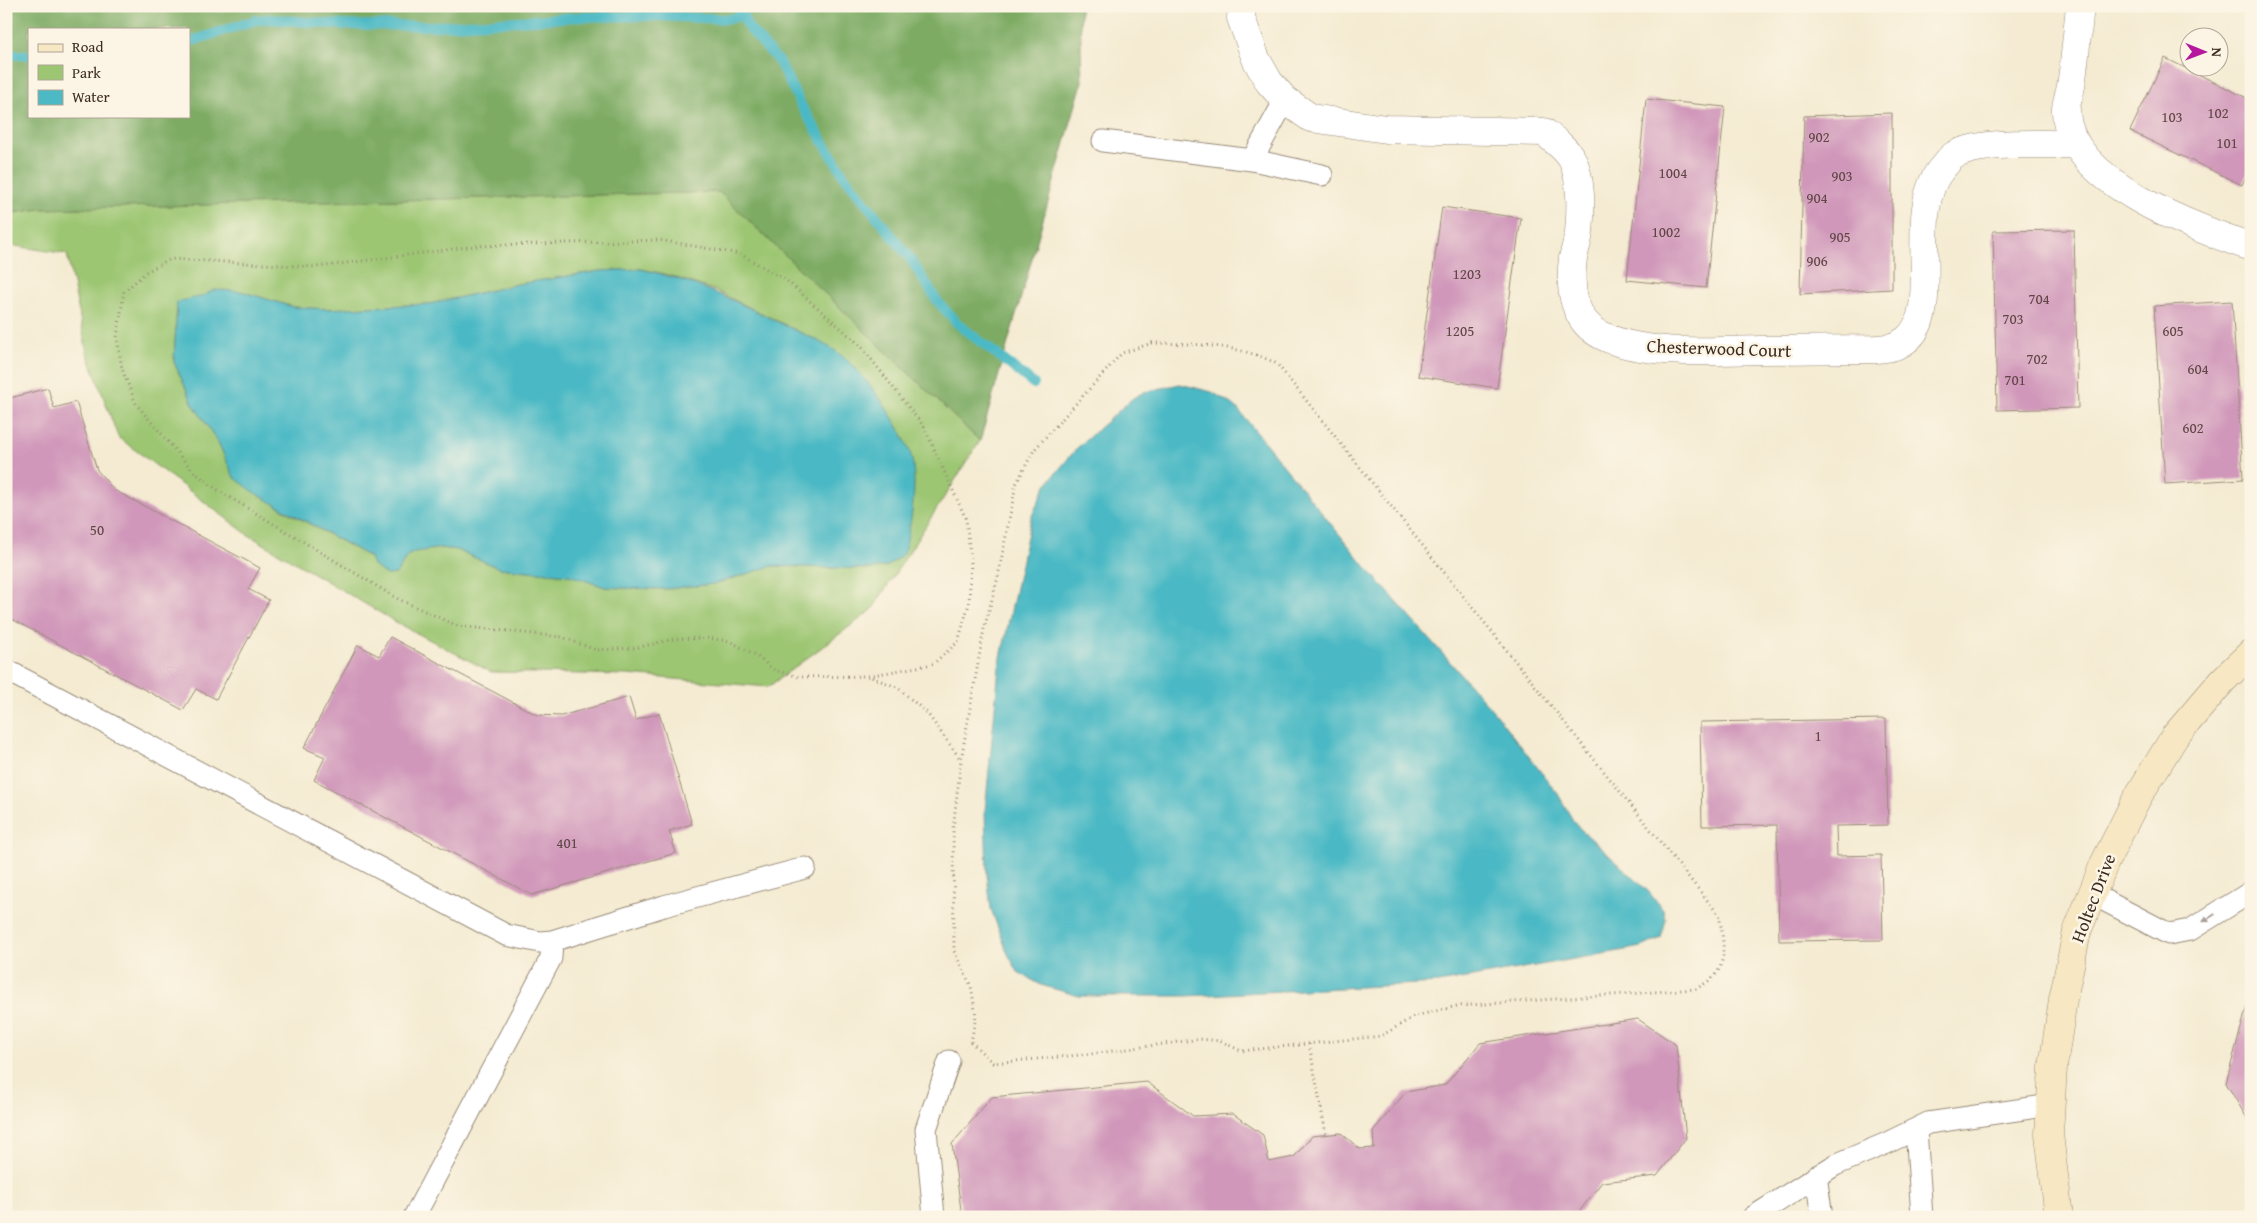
<svg xmlns="http://www.w3.org/2000/svg" width="2257" height="1223" font-family="'Gentium Book Plus',serif">
  <rect width="100%" height="100%" fill="#fcf5e5"/>
  <filter id="ink" filterUnits="userSpaceOnUse"><feTurbulence type="fractalNoise" baseFrequency=".02" numOctaves="2"/><feDisplacementMap in="SourceGraphic" scale="10" xChannelSelector="R" yChannelSelector="G"/><feConvolveMatrix kernelMatrix="1 2 1 2 8 2 1 2 1" color-interpolation-filters="sRGB"/></filter>
  <filter id="wash" filterUnits="userSpaceOnUse"><feTurbulence type="fractalNoise" baseFrequency=".0096" numOctaves="4" result="noise"/><feDisplacementMap in="SourceGraphic" scale="20" xChannelSelector="R" yChannelSelector="G"/><feGaussianBlur stdDeviation="1.12" result="paint"/><feColorMatrix in="noise" values="0 0 0 0 0 0 0 0 0 0 0 0 0 0 0 0 0 1.4 0 .05"/><feComposite in="paint" operator="in"/></filter>
  <g filter="url(#wash)">
    <rect width="100%" height="100%" fill="#f4ebd2"/>
    <!-- green -->
    <path fill="#9cc672" stroke="#6c7848" fill-rule="evenodd" d="M 719,192 L 980,441 L 872,610 L 768,687 L 628,675 L 491,672 L 394,621 L 247,534 L 118,437 L 87,352 L 67,254 L 9,245 L 6,246 L 6,214 L 41,209 ZM 641,269 L 665,274 L 716,291 L 818,341 L 913,476 L 912,510 L 904,553 L 888,566 L 872,569 L 772,566 L 714,584 L 665,589 L 623,588 L 605,587 L 569,575 L 499,568 L 457,550 L 441,548 L 415,551 L 407,556 L 398,571 L 386,575 L 373,565 L 370,557 L 284,510 L 234,477 L 218,442 L 193,404 L 174,362 L 177,302 L 240,291 L 293,307 L 327,309 L 430,304 L 518,284 L 600,271 Z"/>
    <!-- forest -->
    <path fill="#7dab64" stroke="#5c6a41" fill-rule="evenodd" d="M 6,6 L 1080,6 L 1082,83 L 980,441 L 719,192 L 41,209 L 6,214 ZM 29,29 L 189,29 L 189,116 L 29,116 Z"/>
    <!-- water -->
    <path fill="#4cb9c5" stroke="#447272" d="M 641,269 C 692,280 736,301 782,324 C 802,334 825,342 842,356 C 866,375 900,424 910,452 C 919,478 911,526 904,553 L 888,566 L 872,569 L 772,566 L 714,584 L 665,589 L 623,588 L 605,587 L 569,575 L 499,568 L 457,550 L 441,548 L 415,552 L 407,556 L 396,574 L 386,575 L 373,565 L 370,557 L 255,493 L 234,477 L 218,442 L 193,404 L 174,362 L 177,302 L 203,296 L 214,290 L 240,291 L 293,307 L 327,309 L 430,304 L 518,284 L 600,271 Z
      M 1180,384 L 1212,392 L 1236,407 L 1365,566 L 1495,713 L 1558,794 L 1575,824 L 1648,891 L 1663,910 L 1666,919 L 1661,938 L 1642,947 L 1438,983 L 1186,996 L 1079,996 L 1041,985 L 1018,972 L 1008,954 L 991,909 L 987,875 L 985,811 L 999,667 L 1031,518 L 1046,485 L 1077,448 L 1133,398 L 1144,392 Z"/>
    <g fill="none" stroke-linecap="round" stroke-linejoin="round">
      <!-- stream -->
      <path stroke="#4cb9c5" stroke-width="10" d="M 742,13 L 747,26 L 779,62 L 802,107 L 845,177 L 909,257 L 938,302 L 958,324 L 1034,384
        M 189,42 L 256,20 L 270,19 L 343,25 L 439,26 L 579,17 L 655,16 L 727,19 C 736,18 742,16 745,6
        M 6,55 L 29,55"/>
    </g>
    <g id="blocks">
      <!-- building -->
      <path fill="#d097ba" d="M 2165,58 L 2251,100 L 2251,166 L 2242,185 L 2130,131 Z
        M 1646,99 L 1725,107 L 1706,288 L 1627,280 Z
        M 1892,113 L 1892,289 L 1800,294 L 1804,116 Z
        M 1442,207 L 1521,218 L 1497,388 L 1418,376 Z
        M 2074,230 L 2078,408 L 1997,410 L 1993,231 Z
        M 2232,301 L 2243,479 L 2165,484 L 2154,306 Z
        M 48,388 L 54,408 L 76,402 L 97,470 L 114,490 L 260,568 L 248,589 L 269,600 L 216,699 L 196,689 L 183,710 L 6,616 L 6,399 Z
        M 390,637 L 537,715 L 561,716 L 629,697 L 636,720 L 659,713 L 692,824 L 669,831 L 676,853 L 532,895 L 314,780 L 325,757 L 304,748 L 358,645 L 379,656 Z
        M 1886,719 L 1888,825 L 1836,826 L 1837,856 L 1881,855 L 1883,940 L 1779,941 L 1777,825 L 1702,826 L 1700,722 Z
        M 2250,995 L 2251,995 L 2251,1125 L 2226,1083 Z
        M 1638,1019 L 1676,1045 L 1686,1138 L 1657,1176 L 1602,1182 L 1575,1217 L 962,1217 L 952,1144 L 992,1097 L 1147,1082 L 1193,1116 L 1233,1114 L 1263,1135 L 1269,1162 L 1294,1157 L 1312,1136 L 1341,1133 L 1360,1149 L 1374,1148 L 1373,1131 L 1406,1092 L 1445,1085 L 1480,1043 Z"/>
    </g>
  </g>
  <g filter="url(#ink)">
    <use href="#blocks" fill-opacity="0" stroke="#988a78" stroke-width="1"/>
    <g fill="none" stroke-linecap="round" stroke-linejoin="round">
      <!-- lane casing -->
      <g stroke="#988a78" stroke-width="23">
        <path id="lane" d="M 1103,141 L 1252,160 L 1322,175
          M 1252,160 L 1285,100
          M 6,670 L 506,935 L 540,942 L 552,941 L 664,906 L 805,868
          M 2092,894 L 2169,934 L 2190,930 L 2251,892
          M 1916,1129 L 1922,1217
          M 1816,1176 L 1822,1217
          M 414,1217 L 551,958 L 552,941
          M 934,1217 L 926,1129 L 949,1061
          M 1753,1217 L 1835,1165 L 1887,1143 L 1928,1123 L 2051,1105"/>
      </g>
      <!-- street casing -->
      <g stroke="#988a78" stroke-width="29">
        <path id="street" d="M 1242,6 L 1241,18 L 1256,59 L 1269,82 L 1285,100 L 1311,118 L 1386,129 L 1544,132 C 1553,139 1568,150 1573,161 C 1582,183 1581,209 1579,232 C 1578,241 1575,249 1573,258 C 1569,288 1573,322 1603,336 C 1644,356 1715,351 1760,350 C 1799,350 1838,349 1877,349 C 1888,348 1897,347 1906,340 C 1946,309 1903,211 1943,167 C 1946,164 1949,159 1953,156 C 1981,140 2039,145 2073,144
          M 2080,6 C 2077,33 2075,60 2071,86 C 2070,94 2065,104 2066,112 C 2069,183 2194,227 2251,247"/>
      </g>
      <!-- secondary casing -->
      <g stroke="#988a78" stroke-width="29">
        <path id="secondary" d="M 2059,1217 L 2049,1134 L 2053,1067 L 2063,999 L 2077,932 L 2104,864 L 2137,798 L 2175,736 L 2223,680 L 2251,653"/>
      </g>
      <!-- path -->
      <path stroke="#988a78" stroke-width="3" stroke-dasharray="1 4" stroke-linecap="butt" d="M 1152,343 C 1193,344 1240,344 1277,364 L 1719,915 C 1722,932 1728,959 1716,974 C 1712,980 1702,985 1696,989 L 1457,1006 L 1415,1016 L 1381,1036 L 1241,1051 L 1221,1041 L 1200,1039 L 1091,1054 L 993,1063 L 971,1042 L 976,1016 L 971,986 L 954,951 L 953,829 L 961,760 L 984,629 L 998,577 L 1016,484 L 1034,450 L 1122,353 Z
        M 868,676 L 933,664 L 958,642 L 969,604 L 971,563 L 966,519 L 924,427 L 861,346 L 786,280 L 740,254 L 659,240 L 475,246 L 317,267 L 171,259 L 146,272 L 124,292 L 117,337 L 122,369 L 136,404 L 193,471 L 216,489 L 398,599 L 458,626 L 562,637 L 596,650 L 635,648 L 674,639 L 707,638 L 729,641 L 754,654 L 774,670 L 799,677 L 868,676 L 897,687 L 927,713 L 961,760
        M 1309,1044 L 1326,1134"/>
      <!-- lane -->
      <use href="#lane" stroke="#fff" stroke-width="21"/>
      <!-- street -->
      <use href="#street" stroke="#fff" stroke-width="28"/>
      <!-- secondary -->
      <use href="#secondary" stroke="#f7e8c3" stroke-width="28"/>
    </g>
    <!-- one-way arrows -->
    <defs><path id="oneway-solid" d="M-6-.8H1V-3.2L6.5 0L1 3.2V.8H-6Z" transform="scale(1.25)"/></defs>
    <use fill="#a79f9a" href="#oneway-solid" transform="translate(2209 918) rotate(148)"/>
  </g>
  <g text-anchor="middle" dominant-baseline="central" stroke-width="5" stroke-linejoin="round" paint-order="stroke">
    <!-- number labels -->
    <g font-size="15" fill="#604545">
      <text x="2218" y="112">102</text>
      <text x="2172" y="116">103</text>
      <text x="1819" y="136">902</text>
      <text x="2227" y="142">101</text>
      <text x="1673" y="172">1004</text>
      <text x="1842" y="175">903</text>
      <text x="1817" y="197">904</text>
      <text x="1666" y="231">1002</text>
      <text x="1840" y="236">905</text>
      <text x="1817" y="260">906</text>
      <text x="1467" y="273">1203</text>
      <text x="2039" y="298">704</text>
      <text x="2013" y="318">703</text>
      <text x="1460" y="330">1205</text>
      <text x="2173" y="330">605</text>
      <text x="2037" y="358">702</text>
      <text x="2198" y="368">604</text>
      <text x="2015" y="379">701</text>
      <text x="2193" y="427">602</text>
      <text x="97" y="529">50</text>
      <text x="1818" y="735">1</text>
      <text x="567" y="842">401</text>
    </g>
    <!-- street labels -->
    <g font-size="18" fill="#3b2a1e" stroke="#fcf5e5">
      <text transform="translate(1719 348) rotate(2)">Chesterwood Court</text>
      <text transform="translate(2093 898) rotate(-69)">Holtec Drive</text>
    </g>
  </g>
  <!-- margin -->
  <rect width="2257" height="1223" fill="none" stroke="#fcf5e5" stroke-width="25"/>
  <!-- legend -->
  <rect x="28" y="28" width="162" height="90" fill="#fcf5e5" stroke="#afa495"/>
  <rect x="38" y="44" width="25" height="8" fill="#f7e8c3" stroke="#afa495"/>
  <text x="72" y="52" font-size="15" fill="#3b2a1e">Road</text>
  <rect x="38" y="65" width="25" height="15" fill="#9cc672" stroke="#afa495"/>
  <text x="72" y="78" font-size="15" fill="#3b2a1e">Park</text>
  <rect x="38" y="90" width="25" height="15" fill="#4cb9c5" stroke="#afa495"/>
  <text x="72" y="102" font-size="15" fill="#3b2a1e">Water</text>
  <!-- north arrow -->
  <g transform="translate(2204 52) rotate(91)"><circle r="24" fill="#fcf5e5" stroke="#afa495"/>
  <path d="M0-4L9 19L0 12L-9 19Z" fill="#b5179e"/>
  <text y="-8" font-size="14" font-weight="bold" text-anchor="middle" fill="#3b2a1e">N</text>
  </g>
</svg>
